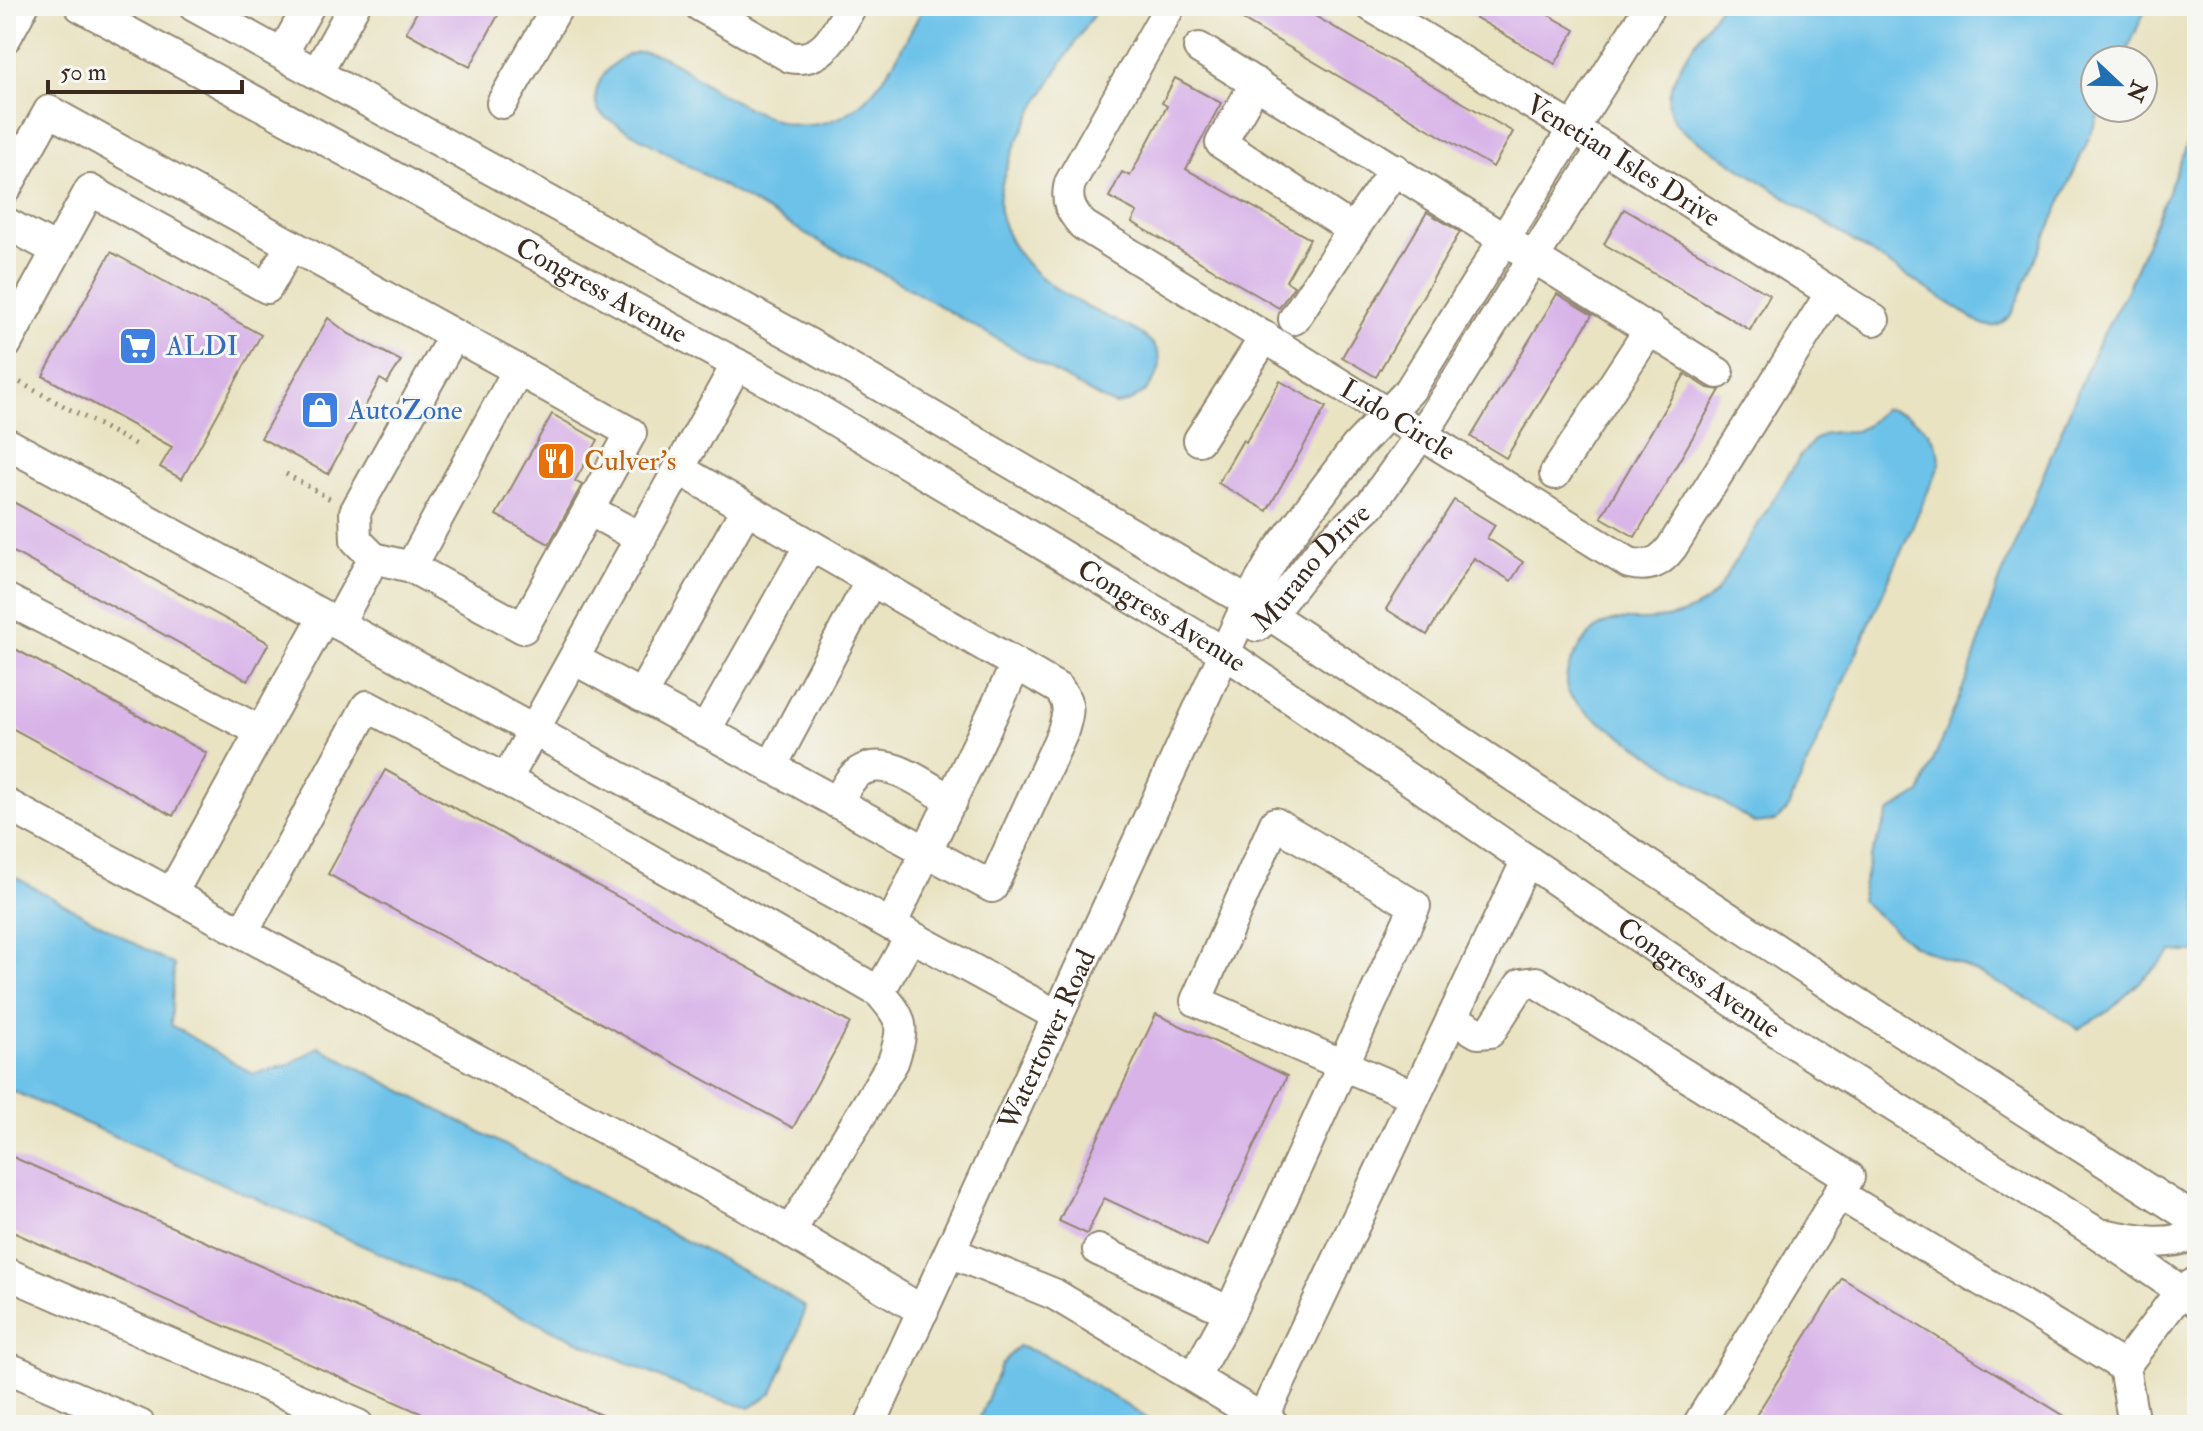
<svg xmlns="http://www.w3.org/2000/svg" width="2203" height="1431" font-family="'IM FELL Double Pica',serif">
  <rect width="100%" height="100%" fill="#f6f6f2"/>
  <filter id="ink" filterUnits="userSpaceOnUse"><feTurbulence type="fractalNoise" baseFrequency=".0125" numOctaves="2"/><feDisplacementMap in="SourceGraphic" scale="16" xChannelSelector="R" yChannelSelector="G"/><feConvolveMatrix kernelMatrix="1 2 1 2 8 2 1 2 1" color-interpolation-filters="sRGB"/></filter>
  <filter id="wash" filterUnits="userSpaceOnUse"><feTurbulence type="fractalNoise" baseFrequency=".006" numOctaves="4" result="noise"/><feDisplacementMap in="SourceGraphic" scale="32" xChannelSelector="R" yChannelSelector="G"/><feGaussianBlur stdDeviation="1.8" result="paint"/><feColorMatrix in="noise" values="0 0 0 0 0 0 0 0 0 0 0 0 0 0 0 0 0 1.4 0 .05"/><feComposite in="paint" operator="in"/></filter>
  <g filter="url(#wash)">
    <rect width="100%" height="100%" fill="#e9e3c2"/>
    <!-- water -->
    <path fill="#6dc2e9" stroke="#547684" stroke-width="2" d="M 924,6 L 1099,6 C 1070,52 992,159 1000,211 C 1008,261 1056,292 1097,312 C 1115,321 1136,328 1150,341 C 1177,366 1143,403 1115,405 L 1100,398 L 887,276 L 829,247 L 606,118 C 603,115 599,113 598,109 C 586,83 621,48 646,52 C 670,55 694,77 715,90 C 736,102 759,115 781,122 C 793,126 806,126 818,124 C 875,115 899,51 924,6 Z
      M 1720,6 L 2147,6 L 2123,60 L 2095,60 L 2095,108 L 2102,108 L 2012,313 C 2001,326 1995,330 1980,323 L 1686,133 C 1678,126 1671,119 1669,107 C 1664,79 1705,30 1720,6 Z
      M 2197,121 L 2197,952 L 2172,952 L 2109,1011 L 2078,1029 L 2048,1009 L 1964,966 L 1912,945 L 1860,900 L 1870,858 L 1889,812 L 1920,793 L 1971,668 L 1995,592 L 2071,407 L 2096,348 L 2127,290 Z
      M 1884,409 C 1912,411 1941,436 1940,464 L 1787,810 L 1776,821 L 1754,823 L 1590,715 C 1583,708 1572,701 1568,692 C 1559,671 1585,633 1604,624 C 1614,619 1625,620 1635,620 C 1666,621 1694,615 1716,593 L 1799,458 L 1813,441 L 1826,433 L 1855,431 L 1866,426 Z
      M 6,872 L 174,965 L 171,1025 L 253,1074 L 290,1064 L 319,1047 L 781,1291 L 805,1307 L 796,1338 L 772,1393 L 750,1408 L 691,1391 L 6,1088 Z
      M 1018,1346 L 1045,1355 L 1158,1425 L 977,1425 L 1001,1365 Z"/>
    <g id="blocks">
      <!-- building -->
      <path fill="#d8b3e8" d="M 420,6 L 503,6 L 470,67 L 406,32 Z
        M 1219,6 L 1298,6 L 1513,132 L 1493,167 Z
        M 1456,6 L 1533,6 L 1575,30 L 1555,64 Z
        M 1175,78 L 1221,103 L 1186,169 L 1310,239 L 1286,281 L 1294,286 L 1279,308 L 1132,222 L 1137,212 L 1109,197 L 1122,172 L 1130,176 L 1167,106 L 1162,103 Z
        M 1624,209 L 1770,295 L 1750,330 L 1604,244 Z
        M 1427,212 L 1460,232 L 1376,377 L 1342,357 Z
        M 111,252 L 261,335 L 182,479 L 160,467 L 172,447 L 43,376 Z
        M 1557,294 L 1592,315 L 1506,458 L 1471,437 Z
        M 328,318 L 349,334 L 401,361 L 387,383 L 380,379 L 328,474 L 261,438 Z
        M 1685,374 L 1708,388 L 1720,390 L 1635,537 L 1601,517 Z
        M 1280,381 L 1326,407 L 1267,511 L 1218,483 L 1243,440 L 1246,442 Z
        M 552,414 L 598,440 L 575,481 L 582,485 L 549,544 L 496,515 Z
        M 6,498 L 269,643 L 248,681 L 6,548 Z
        M 1454,500 L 1495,525 L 1487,538 L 1523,562 L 1511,581 L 1474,558 L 1427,635 L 1386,609 Z
        M 6,644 L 207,753 L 173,816 L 6,725 Z
        M 385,770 L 850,1023 L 793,1128 L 328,874 Z
        M 1156,1014 L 1287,1076 L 1207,1246 L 1104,1198 L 1087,1234 L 1059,1221 Z
        M 6,1154 L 372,1315 L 624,1425 L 447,1425 L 6,1229 Z
        M 1842,1278 L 2079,1425 L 1750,1425 Z"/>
    </g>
  </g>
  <g filter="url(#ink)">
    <use href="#blocks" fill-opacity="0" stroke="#928670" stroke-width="2"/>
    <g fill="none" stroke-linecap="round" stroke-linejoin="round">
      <!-- minor casing -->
      <g stroke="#928670" stroke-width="34">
        <g id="minor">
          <path id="s1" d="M 80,6 L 786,391 L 1225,653 L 1807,1052 L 2097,1233 L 2197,1302"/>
          <path d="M 194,6 L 809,344 L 1270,615 L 1839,991 L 2197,1221"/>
          <path d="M 700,6 L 790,57 C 824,64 837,31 851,6"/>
          <path id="s2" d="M 1170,6 L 1070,183 C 1065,201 1071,211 1083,225 L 1629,563 C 1649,568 1660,563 1672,547 L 1831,293"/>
          <path id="s3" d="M 1371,6 L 1603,147 L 1874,320"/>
          <path d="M 6,37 L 23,6"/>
          <path d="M 1199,48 L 1718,373"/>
          <path d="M 282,54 L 309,6"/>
          <path d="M 317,73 L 354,6"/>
          <path d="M 1256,83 L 1221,143 L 1353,230 L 1395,169"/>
          <path d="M 502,103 L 558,6"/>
          <path d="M 6,188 L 49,111 L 291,245 L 267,288 L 90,190 L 6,344"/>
          <path d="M 6,223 L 56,250"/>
          <path d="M 291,245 L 518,370"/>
          <path d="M 1294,319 L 1353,230"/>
          <path d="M 1199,440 L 1265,337"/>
          <path d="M 6,443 L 1058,1016"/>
          <path d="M 1555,474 L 1650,329"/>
          <path d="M 589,510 L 641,538"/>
          <path d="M 374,558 L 356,540 L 355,512 L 454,335"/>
          <path d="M 6,599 L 260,731"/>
          <path d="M 338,624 L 374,558 L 411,567 L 518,370 L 631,433 L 523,628 L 411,567"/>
          <path id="s4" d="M 1257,626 L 1270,615 L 1322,549 L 1371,504 L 1435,415 L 1603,147"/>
          <path d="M 574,659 L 992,887 L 1062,734 C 1068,714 1072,706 1059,689 L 679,469"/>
          <path d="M 641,696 L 746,509"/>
          <path d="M 705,731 L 809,547"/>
          <path d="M 771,767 L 870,582"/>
          <path d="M 506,780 L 737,364"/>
          <path d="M 837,803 C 843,793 849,778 859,772 C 887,753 928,788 952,801"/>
          <path d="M 6,804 L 743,1204 L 923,1311"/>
          <path d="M 172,893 L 324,617"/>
          <path d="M 891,925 L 1016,665"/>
          <path d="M 243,932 L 367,706 L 583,821 L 879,992 L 911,936"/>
          <path d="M 1452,1018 L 1478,1033 L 1490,1032 L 1521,984 L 1536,982 L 1849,1177 L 1839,1194 L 2124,1367"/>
          <path d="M 790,1232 L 893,1062 C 905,1026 904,1020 879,992"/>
          <path d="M 2107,1235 C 2139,1241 2166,1247 2197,1234"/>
          <path d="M 1098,1250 L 1230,1312"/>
          <path d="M 950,1252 L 1054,1294 L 1273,1425"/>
          <path d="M 6,1273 L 358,1425"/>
          <path d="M 6,1367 L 140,1425"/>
          <path d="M 1194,1377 L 1230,1312 L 1343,1065 L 1196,1001 L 1275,823 L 1415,906 L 1343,1065 L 1415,1096"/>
          <path d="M 1263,1418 L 1527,860"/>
          <path id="s5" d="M 870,1425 L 1248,602 L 1277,552 L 1356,447 L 1410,390 L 1650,6"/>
          <path d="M 1698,1425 L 1839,1194"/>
          <path d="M 2134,1425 L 2124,1367 L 2180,1292 L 2195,1283"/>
        </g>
      </g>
      <!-- path -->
      <path stroke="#928670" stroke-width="5" stroke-dasharray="2 6" stroke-linecap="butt" d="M 6,375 L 140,447
        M 286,474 L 334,501"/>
      <!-- minor -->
      <use href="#minor" stroke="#fff" stroke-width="30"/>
    </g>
  </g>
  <!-- icons -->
  <defs>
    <g id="supermarket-square" transform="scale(2)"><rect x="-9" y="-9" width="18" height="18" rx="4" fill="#3f7fe0" stroke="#f6f6f2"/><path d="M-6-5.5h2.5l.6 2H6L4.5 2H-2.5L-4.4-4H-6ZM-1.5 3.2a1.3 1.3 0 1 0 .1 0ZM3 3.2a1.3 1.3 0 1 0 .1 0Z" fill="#fff"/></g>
    <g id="shop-square" transform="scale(2)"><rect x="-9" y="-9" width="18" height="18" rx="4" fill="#3f7fe0" stroke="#f6f6f2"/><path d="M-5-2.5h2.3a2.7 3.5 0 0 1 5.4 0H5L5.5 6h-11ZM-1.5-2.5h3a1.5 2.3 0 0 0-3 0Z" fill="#fff"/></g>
    <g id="restaurant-square" transform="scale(2)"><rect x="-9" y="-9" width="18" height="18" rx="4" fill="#e8710a" stroke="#f6f6f2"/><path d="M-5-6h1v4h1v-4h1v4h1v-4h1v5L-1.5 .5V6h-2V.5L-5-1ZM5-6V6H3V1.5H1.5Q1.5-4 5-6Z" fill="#fff"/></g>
  </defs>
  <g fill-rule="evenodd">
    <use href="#supermarket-square" x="138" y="346"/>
    <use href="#shop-square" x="320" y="410"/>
    <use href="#restaurant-square" x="556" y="461"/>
  </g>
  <g text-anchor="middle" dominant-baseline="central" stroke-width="6" stroke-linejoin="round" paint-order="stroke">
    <!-- street labels -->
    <g font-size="28" fill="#3b2a1e" stroke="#f6f6f2">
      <text stroke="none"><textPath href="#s3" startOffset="296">Venetian Isles Drive</textPath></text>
      <text stroke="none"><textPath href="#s1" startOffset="594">Congress Avenue</textPath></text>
      <text stroke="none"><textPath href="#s2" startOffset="620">Lido Circle</textPath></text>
      <text stroke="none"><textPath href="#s4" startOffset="80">Murano Drive</textPath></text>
      <text stroke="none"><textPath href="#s1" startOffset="1242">Congress Avenue</textPath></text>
      <text stroke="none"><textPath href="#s1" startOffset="1890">Congress Avenue</textPath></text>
      <text stroke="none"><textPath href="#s5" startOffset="424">Watertower Road</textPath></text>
    </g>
    <!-- shop labels -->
    <g font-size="28" fill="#366cbe" stroke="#f6f6f2" text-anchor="start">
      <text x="166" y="346">ALDI</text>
      <text x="348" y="410">AutoZone</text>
    </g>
    <!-- food labels -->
    <g font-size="28" fill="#c56008" stroke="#f6f6f2" text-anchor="start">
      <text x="584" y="461">Culver's</text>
    </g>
  </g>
  <!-- margin -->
  <rect width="2203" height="1431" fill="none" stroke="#f6f6f2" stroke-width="32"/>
  <!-- north arrow -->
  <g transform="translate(2119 84) rotate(112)"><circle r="38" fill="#f6f6f2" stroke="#aba49d" stroke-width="2"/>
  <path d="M0-6L14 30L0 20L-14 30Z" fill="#1f6fb2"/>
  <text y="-12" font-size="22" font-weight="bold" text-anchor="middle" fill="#3b2a1e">N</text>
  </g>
  <!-- scale -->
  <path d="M48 80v12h194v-12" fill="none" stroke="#3b2a1e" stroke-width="4"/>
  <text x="60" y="80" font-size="24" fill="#3b2a1e" stroke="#f6f6f2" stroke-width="6" paint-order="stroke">50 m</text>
</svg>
